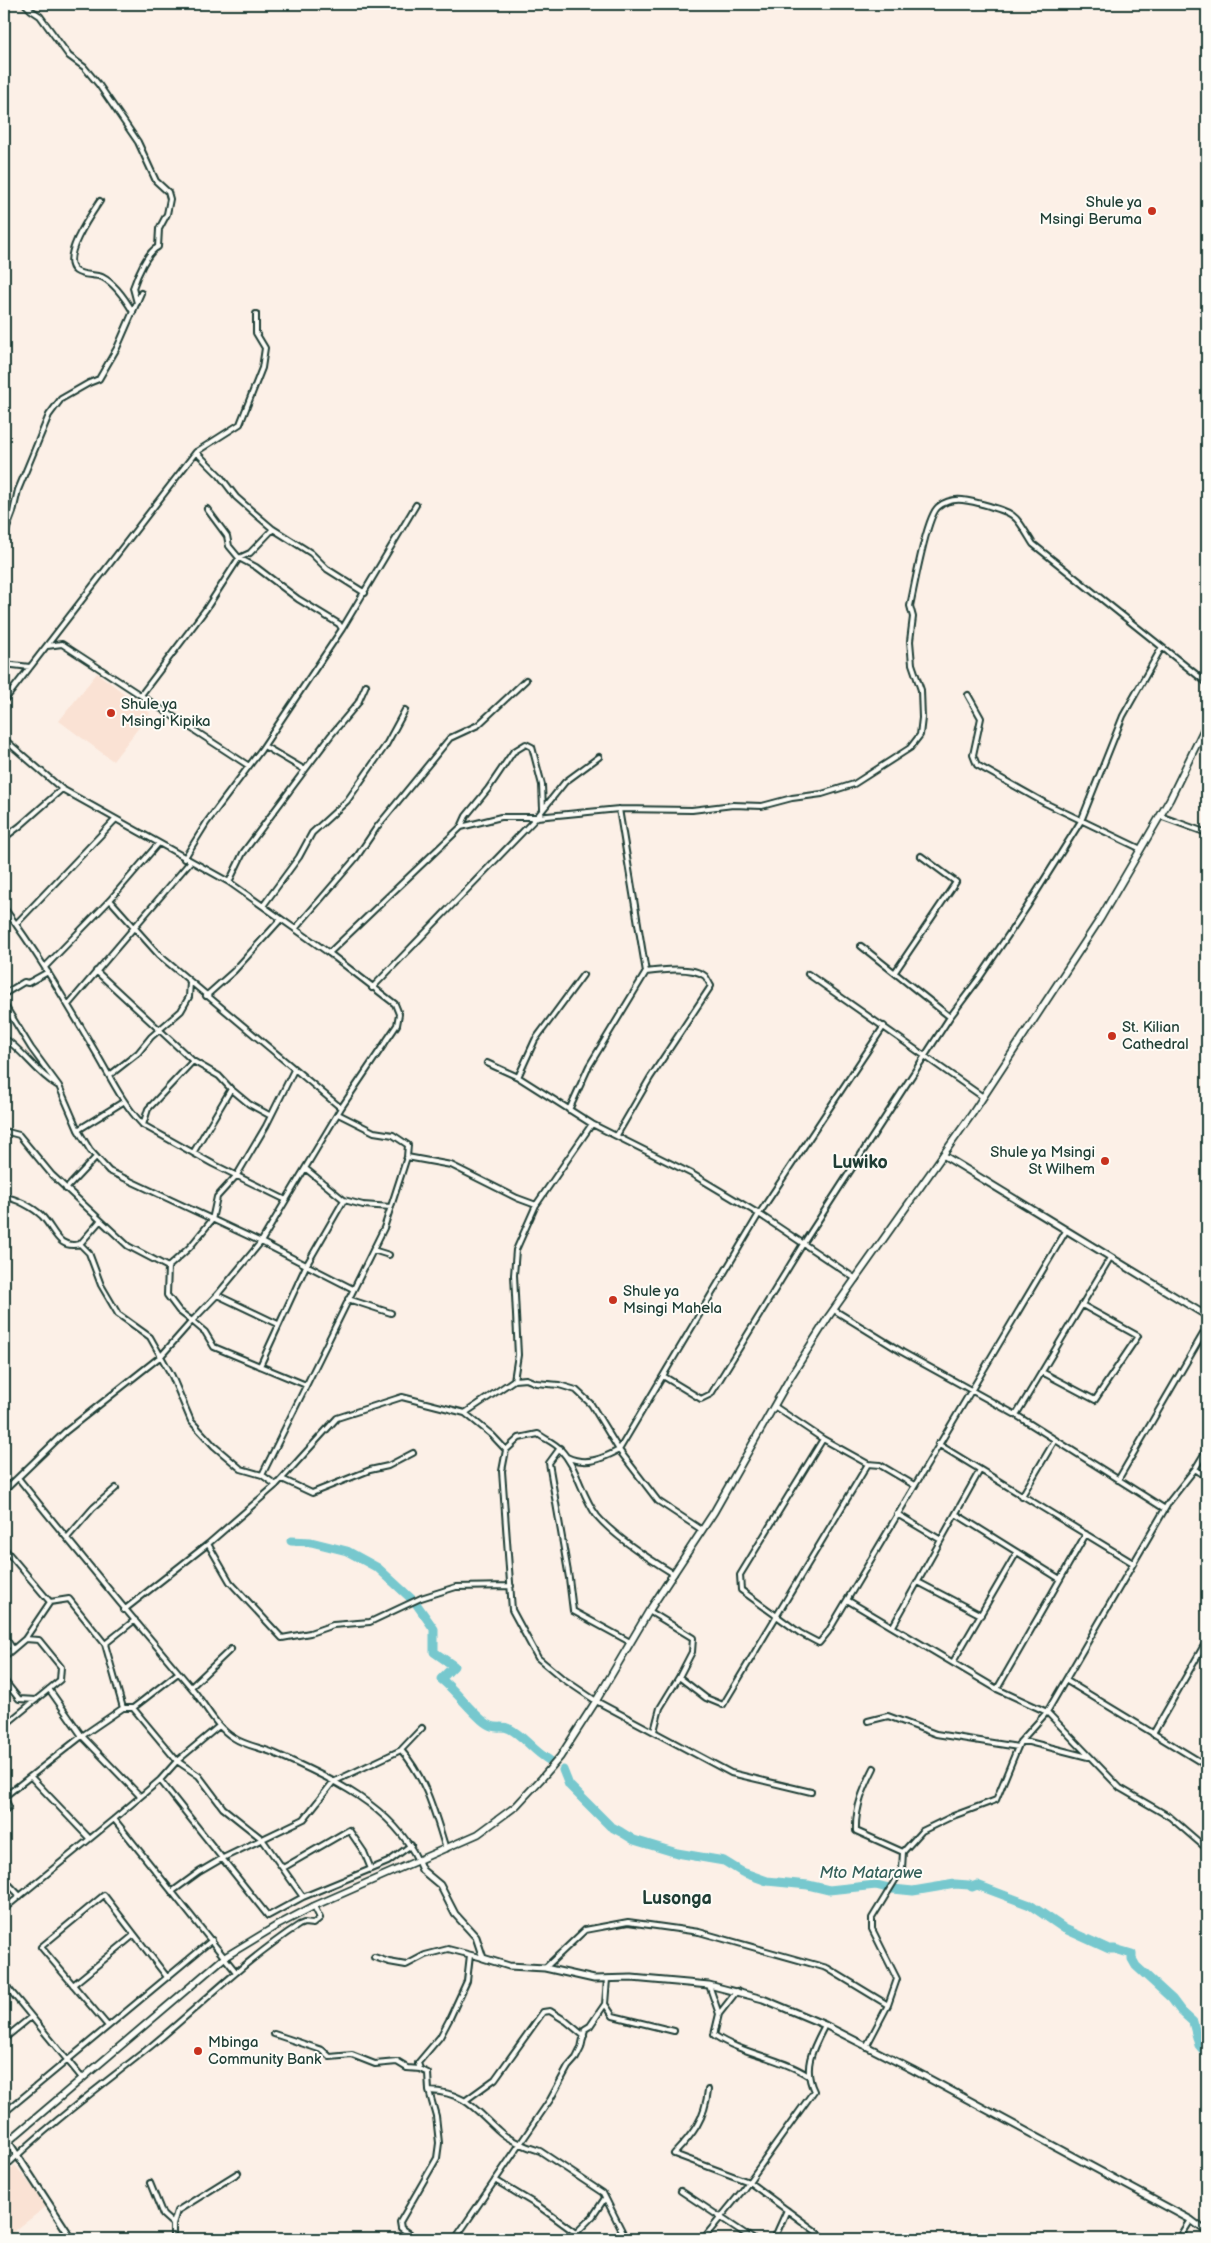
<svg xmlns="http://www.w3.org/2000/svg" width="1211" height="2243" font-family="'Balsamiq Sans',sans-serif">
  <rect width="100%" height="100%" fill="#fcf0e7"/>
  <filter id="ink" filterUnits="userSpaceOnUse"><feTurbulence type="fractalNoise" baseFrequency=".02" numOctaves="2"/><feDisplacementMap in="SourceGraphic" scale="10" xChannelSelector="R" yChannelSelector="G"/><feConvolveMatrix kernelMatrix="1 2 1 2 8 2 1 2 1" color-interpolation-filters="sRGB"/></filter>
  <g filter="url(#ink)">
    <!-- built -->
    <path fill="#fae2d4" d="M 97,673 L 150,713 L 113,761 L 59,721 Z
      M 15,2165 L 47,2206 L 4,2239 L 4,2176 Z"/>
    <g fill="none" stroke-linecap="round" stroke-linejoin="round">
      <!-- river -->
      <path stroke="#77c8ce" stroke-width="9" d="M 291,1541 L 311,1542 L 347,1551 L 378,1568 L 415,1602 L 434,1629 L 434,1652 L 454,1666 L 441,1679 C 456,1691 467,1707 482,1720 C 496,1732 499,1724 510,1729 C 524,1736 533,1751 549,1760
        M 563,1770 L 569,1785 L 610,1826 L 621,1832 L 634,1840 L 677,1853 L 724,1861 L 742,1872 L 767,1881 L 808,1885 L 829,1890 L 876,1885 L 893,1889 L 913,1891 L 955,1884 L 969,1885 L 972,1887 L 977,1885 L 1030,1905 L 1065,1929 L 1109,1949 L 1115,1949 L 1132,1954 L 1132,1959 L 1136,1966 L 1172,1999 L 1181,2011 L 1193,2022 L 1199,2045 L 1207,2055"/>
      <!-- minor casing -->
      <g stroke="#1f3d34" stroke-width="8">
        <path id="minor" d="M 25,4 L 31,10 L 40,16 L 69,56 L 84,67 L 99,85 L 138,142 L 156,181 L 168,192 L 170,199 L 167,214 L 159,229 L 158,247 C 147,252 137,276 133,288 L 137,303
          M 100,201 C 92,213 59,259 76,271 C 83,276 94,274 102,277 C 116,284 126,300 133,312
          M 196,452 L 220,476 L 236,497 L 253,512 L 273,529 L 311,553 L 327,569 L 365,593
          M 207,509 L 227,536 L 229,546 L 239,558 L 256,567 L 298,599 L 339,624 L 342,629
          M 4,536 L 13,512 L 18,490 L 49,415 L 61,399 L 89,383 L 99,379 L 117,348 L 141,293
          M 47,646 L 62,644 L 249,766
          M 4,664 L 30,667
          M 141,695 L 206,609 L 239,558 L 250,553 L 273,529
          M 968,695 L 981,718 L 973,755 L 977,765 L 1045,803 L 1141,849
          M 4,701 L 196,452 L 240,424 L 262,368 L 265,348 L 256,333 L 256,314
          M 4,739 L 62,789 L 229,882 L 329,953 L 395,1004 L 399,1014 L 397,1025 L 341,1108 L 261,1242 L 217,1295 L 192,1321 L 205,1332 L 214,1347 L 306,1385
          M 264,746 L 305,770
          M 1160,816 L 1207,833
          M 461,827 L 466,816 L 488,789 L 513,752 L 526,744 L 532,747 L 542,785 L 543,809
          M 4,838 L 20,826 L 62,789
          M 184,859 L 207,822 L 261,750 L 342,629 L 416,505
          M 229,882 L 243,853 L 331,735 L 358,703 L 366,685
          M 110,900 L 159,955 L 341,1108
          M 263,906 L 299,857 L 312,833 L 347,801 L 386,745 L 405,710
          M 4,908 C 38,953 66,1002 95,1051 C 110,1076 122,1103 143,1125 L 213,1164 L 286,1200
          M 16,924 L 115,820
          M 295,929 L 356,858 L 377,827 L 450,738 L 478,725 L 526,680
          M 861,946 L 950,1017
          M 329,953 L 461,827 L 501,817 L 537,817 L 619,809 L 692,810 L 733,805 L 762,806 L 792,798 L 822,794 L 854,784 L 910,748 L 920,735 L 922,718 L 921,690 L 912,664 L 910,641 L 913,617 L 910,606 C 914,589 926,517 938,507 C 952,496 966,500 982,504 C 1017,514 1014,513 1033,544 L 1207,683
          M 45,967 L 110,900 L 158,844
          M 96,971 L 193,1061 L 148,1109 L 143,1125
          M 895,972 L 956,882 L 921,856
          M 808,974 L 983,1097
          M 372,988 L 537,817 L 565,782 L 599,757
          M 4,994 L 24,982 L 28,983 L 48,972
          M 206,996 L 234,971 L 281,919
          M 4,1004 L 31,1048 L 59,1086 L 78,1130 L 90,1150 L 109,1171 L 261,1242 L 353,1289
          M 68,1005 L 190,862
          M 4,1038 C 24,1051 36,1073 57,1085
          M 193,1061 L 219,1076 L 231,1089 L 249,1104 L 271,1116
          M 487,1063 L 518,1077 L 592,1124 L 692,1174 L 759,1214 L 856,1279
          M 110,1075 L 138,1053 L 151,1037 L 181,1011 L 189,997 L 190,982
          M 518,1077 L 535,1040 L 583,975
          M 569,1110 L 589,1066 L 646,972 L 619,809
          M 78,1130 L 123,1102
          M 4,1131 L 19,1135 L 52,1175 L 128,1246 L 168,1267 L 167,1295 L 179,1311 L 192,1321 L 161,1356 L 65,1432 L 4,1491
          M 617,1135 L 650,1078 L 711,986 C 709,983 707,978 705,976 C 693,966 660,970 646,972
          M 193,1153 L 231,1089
          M 407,1157 L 451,1165 L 517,1198 L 536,1205
          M 66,1189 L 96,1157
          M 4,1197 C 16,1198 34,1208 42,1216 C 55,1230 58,1250 80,1244 L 89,1253 L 101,1285 L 118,1314 L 150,1337 L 172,1376 L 191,1421 L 214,1446 L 241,1469 L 262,1475 L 276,1485
          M 344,1200 L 363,1205 L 391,1207
          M 80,1244 L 100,1221
          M 373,1250 L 389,1255
          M 168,1267 L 190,1247 L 212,1220 L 217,1197 L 237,1175 L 266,1126 L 294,1070
          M 217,1295 L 278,1324
          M 348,1299 L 391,1313
          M 834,1310 L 902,1352 L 1016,1415 L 1165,1509
          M 260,1366 L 306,1266 L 344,1200 L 306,1169
          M 1042,1372 L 1095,1400 L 1138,1336 L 1082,1305
          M 663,1376 L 701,1399 L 711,1394 L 803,1244 L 950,1017 L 980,977 L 1027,907 L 1081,821 L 1123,716 L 1162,647
          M 514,1380 L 526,1379 L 536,1383 L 559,1385 L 576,1390 L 591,1404 L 619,1450 L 658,1501 L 702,1530
          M 774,1406 L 823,1439 L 868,1464 L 880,1465 L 914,1485
          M 465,1413 L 514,1380 L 518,1355 L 514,1275 L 516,1250 L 536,1205 L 592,1124
          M 1016,1415 L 1110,1258
          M 823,1439 L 740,1575 L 741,1590 L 800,1633 L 819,1643 L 828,1632 L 1066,1231
          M 938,1444 L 1133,1563
          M 560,1448 L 549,1463 L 569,1578 L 573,1611 L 630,1642
          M 567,1457 C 586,1466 602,1459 619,1450 L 759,1214 L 884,1026
          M 1195,1469 L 1207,1477
          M 262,1475 L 384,1228 L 407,1157 L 408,1145 L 393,1135 L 374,1132 L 338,1114
          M 19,1479 C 75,1549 132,1618 190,1686 C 205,1703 214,1726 234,1738 C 246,1746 263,1748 276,1754 C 329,1777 393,1806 418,1861
          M 282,1479 L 312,1493 L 370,1470 L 388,1466 L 413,1453
          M 1118,1480 L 1207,1327
          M 1022,1496 L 1055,1440
          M 897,1514 L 941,1540
          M 956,1514 L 1060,1579
          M 67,1538 L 93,1508 L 116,1488
          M 208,1544 L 230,1582 L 282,1638 L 310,1633 L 333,1625 L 370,1622 L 421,1598 L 456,1587 L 511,1586
          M 4,1548 L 50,1602 L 25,1639
          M 674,1574 C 649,1559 616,1538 597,1516 C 581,1495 578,1468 560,1449 C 555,1443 545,1439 538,1434 L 519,1438 L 506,1450 L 502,1471 L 512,1610 L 538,1658 L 562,1678 L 596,1701 L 731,1773 L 811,1792
          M 918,1582 L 981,1615
          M 847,1600 L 997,1689 L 1047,1712 L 1120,1788 L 1170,1817 L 1207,1849
          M 50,1602 L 69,1599 L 105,1644 L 123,1708
          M 124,1610 L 208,1544 L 276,1485 L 337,1418 L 402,1397 L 465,1413 L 492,1435 L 506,1450
          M 649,1611 L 693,1638 L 692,1652 L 679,1677
          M 893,1626 L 980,1470
          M 4,1636 L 13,1649
          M 105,1644 L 135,1620
          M 4,1657 L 25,1639 L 39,1640 L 61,1667 L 60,1680 L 4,1726
          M 953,1662 L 1017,1552
          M 4,1680 L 19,1699 L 36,1700
          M 1067,1681 L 1207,1766
          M 191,1687 L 231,1649
          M 49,1689 L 82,1736 L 140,1796
          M 997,1689 L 1086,1534
          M 133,1708 L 177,1761 L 199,1776 L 223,1808 L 262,1839 L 303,1897
          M 868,1721 L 888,1716 L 936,1734 L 1018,1747
          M 654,1731 L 660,1708 L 679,1677 L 706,1698 L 723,1705 L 868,1464
          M 1153,1734 L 1207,1640
          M 1020,1742 L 1029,1742 L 1088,1757
          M 401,1750 C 426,1778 435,1814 446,1849
          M 31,1777 L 89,1838
          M 160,1780 L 268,1916 L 303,1897 L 388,1862 L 411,1845
          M 4,1811 L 9,1807 L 4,1797 L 82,1736 L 123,1708 L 133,1708 L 178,1673
          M 114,1819 L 236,1972
          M 903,1852 L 922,1831 L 953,1816 L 996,1800 L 1020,1742 L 1047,1712 L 1169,1502 L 1195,1469 L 1207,1449
          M 283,1868 L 349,1830 L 364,1852 L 371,1869
          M 4,1879 L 20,1896
          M 173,1891 L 199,1872 L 223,1858 L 304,1819 L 333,1782 L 401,1750 L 422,1728
          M 4,1909 L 114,1819 L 160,1780 L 177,1761 L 219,1726
          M 374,1957 L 389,1962 L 406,1965 L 425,1955 L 448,1949 L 483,1958
          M 545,1968 L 585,1930 L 628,1922 L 699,1932 L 827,1968 L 888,2005
          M 607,1979 L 605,2004 L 613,2016 L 674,2031
          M 4,1983 L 82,2078
          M 73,1985 L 134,1935
          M 709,1985 L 719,2014 L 714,2035 C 742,2054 779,2057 807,2075
          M 719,2014 L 737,1991
          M 108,2026 L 41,1947 L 104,1895 L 167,1977
          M 274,2034 L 322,2050 L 330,2057 L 352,2055 L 375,2064 L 397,2062 L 407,2068 L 420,2069 L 428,2073 L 429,2091 L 436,2116 L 439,2143 L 437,2158 L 400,2222 L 401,2228 L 416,2239
          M 4,2039 L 31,2017
          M 866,2047 L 888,2005 L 897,1979 L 872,1929 L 872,1918 L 902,1869 L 903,1852 L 856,1831 C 855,1807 864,1788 874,1768
          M 420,2069 L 418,2063 L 440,2037 L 449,2020 L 467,1981 L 470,1955
          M 708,2090 C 705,2119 693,2134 674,2154 L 749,2182 L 826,2239
          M 429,2091 C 464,2092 475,2109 498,2130 C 508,2140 527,2147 540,2151 L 603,2193 L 626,2239
          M 466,2100 L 495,2079 L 543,2012 L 550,2011 L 566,2021 L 584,2036
          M 4,2113 L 212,1940
          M 4,2136 L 8,2141
          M 4,2168 C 50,2123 101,2086 151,2046 C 200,2006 245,1960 299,1925 L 304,1923 L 313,1924 L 320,1918 L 314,1906
          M 495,2180 L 540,2207 L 584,2239
          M 150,2183 L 163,2215 L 173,2224
          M 681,2191 L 753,2239
          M 577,2232 L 593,2216 L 605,2198
          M 173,2239 L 173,2224 L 177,2211 L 238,2173
          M 455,2239 L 550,2100 L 568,2067 L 576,2058 L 581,2048 L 585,2029 L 590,2026 L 605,2004
          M 703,2239 L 743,2190 L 814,2091 C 802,2067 813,2048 825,2025
          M 774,2239 L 787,2210
          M 1179,2239 L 1191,2220"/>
      </g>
      <!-- tertiary casing -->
      <g stroke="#1f3d34" stroke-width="9">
        <path id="tertiary" d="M 943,1155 L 1207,1316
          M 418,1861 L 422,1870 L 440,1885 L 455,1914 L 476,1937 L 483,1958 L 509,1966 L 545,1968 L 594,1979 L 632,1978 L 709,1985 L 763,1999 L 825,2025 L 913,2070 L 1191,2220 L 1207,2232
          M 8,2141 L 72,2239"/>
      </g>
      <!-- secondary casing -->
      <g stroke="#1f3d34" stroke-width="9">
        <path id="secondary" d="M 4,2145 L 225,1957 L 276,1926 L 314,1906 L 478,1834 L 516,1806 L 542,1778 L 560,1757 L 596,1701 L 649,1611 L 714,1512 L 791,1376 L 829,1316 L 972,1114 L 1100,919 L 1170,799 L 1207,723"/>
      </g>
      <!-- minor -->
      <use href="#minor" stroke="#fdfcf7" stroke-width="4"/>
      <!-- tertiary -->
      <use href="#tertiary" stroke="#fdfcf7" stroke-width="5"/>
      <!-- secondary -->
      <use href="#secondary" stroke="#fdfcf7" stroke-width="5.5"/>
    </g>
  </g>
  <!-- markers -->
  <g fill="#c8321e" stroke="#fdfcf7" stroke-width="2">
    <circle cx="1152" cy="211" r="5"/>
    <circle cx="111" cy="713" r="5"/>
    <circle cx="1112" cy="1036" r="5"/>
    <circle cx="1105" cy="1161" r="5"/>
    <circle cx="613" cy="1300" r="5"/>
    <circle cx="198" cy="2051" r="5"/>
  </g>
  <g text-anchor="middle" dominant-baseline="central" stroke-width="4" stroke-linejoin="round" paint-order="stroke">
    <!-- poi labels -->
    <g font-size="15" fill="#1f3d34" stroke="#fdfcf7" text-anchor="start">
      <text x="1142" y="202" text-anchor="end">Shule ya<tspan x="1142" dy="17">Msingi Beruma</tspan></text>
      <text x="121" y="704">Shule ya<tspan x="121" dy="17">Msingi Kipika</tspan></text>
      <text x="1122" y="1027">St. Kilian<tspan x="1122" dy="17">Cathedral</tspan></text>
      <text x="1095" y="1152" text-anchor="end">Shule ya Msingi<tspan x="1095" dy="17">St Wilhem</tspan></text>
      <text x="623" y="1291">Shule ya<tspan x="623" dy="17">Msingi Mahela</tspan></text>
      <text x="208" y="2042">Mbinga<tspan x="208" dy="17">Community Bank</tspan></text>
    </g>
    <!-- water labels -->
    <g font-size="16" font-style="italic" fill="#35605a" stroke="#fdfcf7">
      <text x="871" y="1873">Mto Matarawe</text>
    </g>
    <!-- quarter labels -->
    <g font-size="18" font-weight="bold" fill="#1f3d34" stroke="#fdfcf7">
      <text x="860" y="1162">Luwiko</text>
      <text x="677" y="1898">Lusonga</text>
    </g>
  </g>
  <!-- margin -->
  <rect width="1211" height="2243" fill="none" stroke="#fdfcf7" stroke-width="20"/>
  <rect x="10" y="10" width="1191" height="2223" fill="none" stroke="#1f3d34" stroke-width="2" filter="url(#ink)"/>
</svg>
